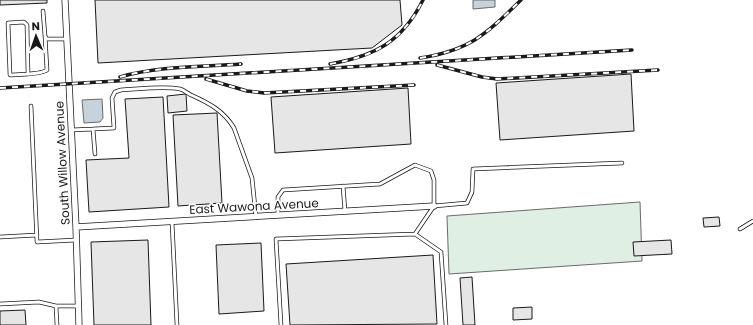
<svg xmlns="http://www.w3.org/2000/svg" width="753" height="325" font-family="Poppins,sans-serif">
  <rect width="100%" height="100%" fill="#fff"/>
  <!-- green -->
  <path fill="#e0efe3" stroke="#6a6a6a" d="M 640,202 L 642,261 L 449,274 L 447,216 Z"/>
  <!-- water -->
  <path fill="#c6d2dc" stroke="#6a6a6a" d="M 473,0 L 495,0 L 495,7 L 473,9 Z
    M 102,99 L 103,118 L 100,122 L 84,123 L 82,100 Z"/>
  <!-- building -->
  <path fill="#e6e6e6" stroke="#1a1a1a" d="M 0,0 L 47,0 L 47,3 L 0,5 Z
    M 95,0 L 400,0 L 402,25 L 372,48 L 98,63 Z
    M 631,74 L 634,131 L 500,140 L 496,83 Z
    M 408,88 L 411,144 L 275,153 L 271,97 Z
    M 186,94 L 187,111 L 168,113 L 167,96 Z
    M 163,97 L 169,207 L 89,212 L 86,160 L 129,158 L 125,99 Z
    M 217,113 L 222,203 L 178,206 L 173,115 Z
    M 719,217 L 720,226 L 704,227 L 703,218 Z
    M 148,240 L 151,325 L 94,325 L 91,242 Z
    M 671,240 L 672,254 L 634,256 L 633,242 Z
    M 261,243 L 264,311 L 219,314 L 216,245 Z
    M 433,255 L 437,324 L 290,325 L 286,264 Z
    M 472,277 L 475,325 L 463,325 L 460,278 Z
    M 532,307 L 532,319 L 513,320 L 513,308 Z
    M 25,310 L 26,325 L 0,325 L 0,311 Z"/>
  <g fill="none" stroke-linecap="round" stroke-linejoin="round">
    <!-- lane casing -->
    <g stroke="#1a1a1a" stroke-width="4.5">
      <path id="lane" d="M 43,11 L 45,36 L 47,39 L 67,39
        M 28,74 L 27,25 L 24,22 L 8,23 L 10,75 C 20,74 40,75 47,70 L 45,36
        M 31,106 L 37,242 L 76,240
        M 93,129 L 114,128 L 112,98 L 115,92 L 121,90 C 140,89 162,86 180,89 C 184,90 187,93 191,95 C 209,103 224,111 234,128 L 252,178 L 256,217
        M 71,130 L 93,129 L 95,154
        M 343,186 L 345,211
        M 434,206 L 467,203 L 472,192 L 473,169 L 622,163
        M 278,215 L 278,197 L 283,190 L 380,184 L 415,165 L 431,171 L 434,180 L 434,206 L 415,234
        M 172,222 L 177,325
        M 740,229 L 753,221
        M 0,237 L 37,235
        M 0,304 L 39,302 L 56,306 L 78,306
        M 56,306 L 57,325
        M 281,325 L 276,239 L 415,234 L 441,252 L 446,325"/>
    </g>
    <!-- street casing -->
    <g stroke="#1a1a1a" stroke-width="7">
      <path id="street" d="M 65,0 L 76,227 L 79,325
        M 76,227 L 434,206"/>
    </g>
    <!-- lane -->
    <use href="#lane" stroke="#fff" stroke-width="3"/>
    <!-- street -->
    <use href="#street" stroke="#fff" stroke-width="5.5"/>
    <!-- rail casing -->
    <g stroke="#1a1a1a" stroke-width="3.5">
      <path id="rail" d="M 420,58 C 471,50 486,34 521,0
        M 330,64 C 375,56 402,42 423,0
        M 437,65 L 482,77 L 497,79 L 658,70
        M 120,77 C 159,66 201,67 241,64
        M 206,79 L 247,91 L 264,93 L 414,85
        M 0,88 L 632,50"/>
    </g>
    <!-- rail -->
    <use href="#rail" stroke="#fff" stroke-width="2" stroke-dasharray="6" stroke-linecap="butt"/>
  </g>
  <g text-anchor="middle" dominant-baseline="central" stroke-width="3" stroke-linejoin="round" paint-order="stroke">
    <!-- street labels -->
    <g font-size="12" fill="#1a1a1a" stroke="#fff">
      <text transform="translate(62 163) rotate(-93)">South Willow Avenue</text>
      <text transform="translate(254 206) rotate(-3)">East Wawona Avenue</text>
    </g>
  </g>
  <!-- north arrow -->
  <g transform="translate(36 36) rotate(358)" stroke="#ffffff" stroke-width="3" paint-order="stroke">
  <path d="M0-3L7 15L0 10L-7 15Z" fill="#1a1a1a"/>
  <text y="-6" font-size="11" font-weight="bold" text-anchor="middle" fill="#1a1a1a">N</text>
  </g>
</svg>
